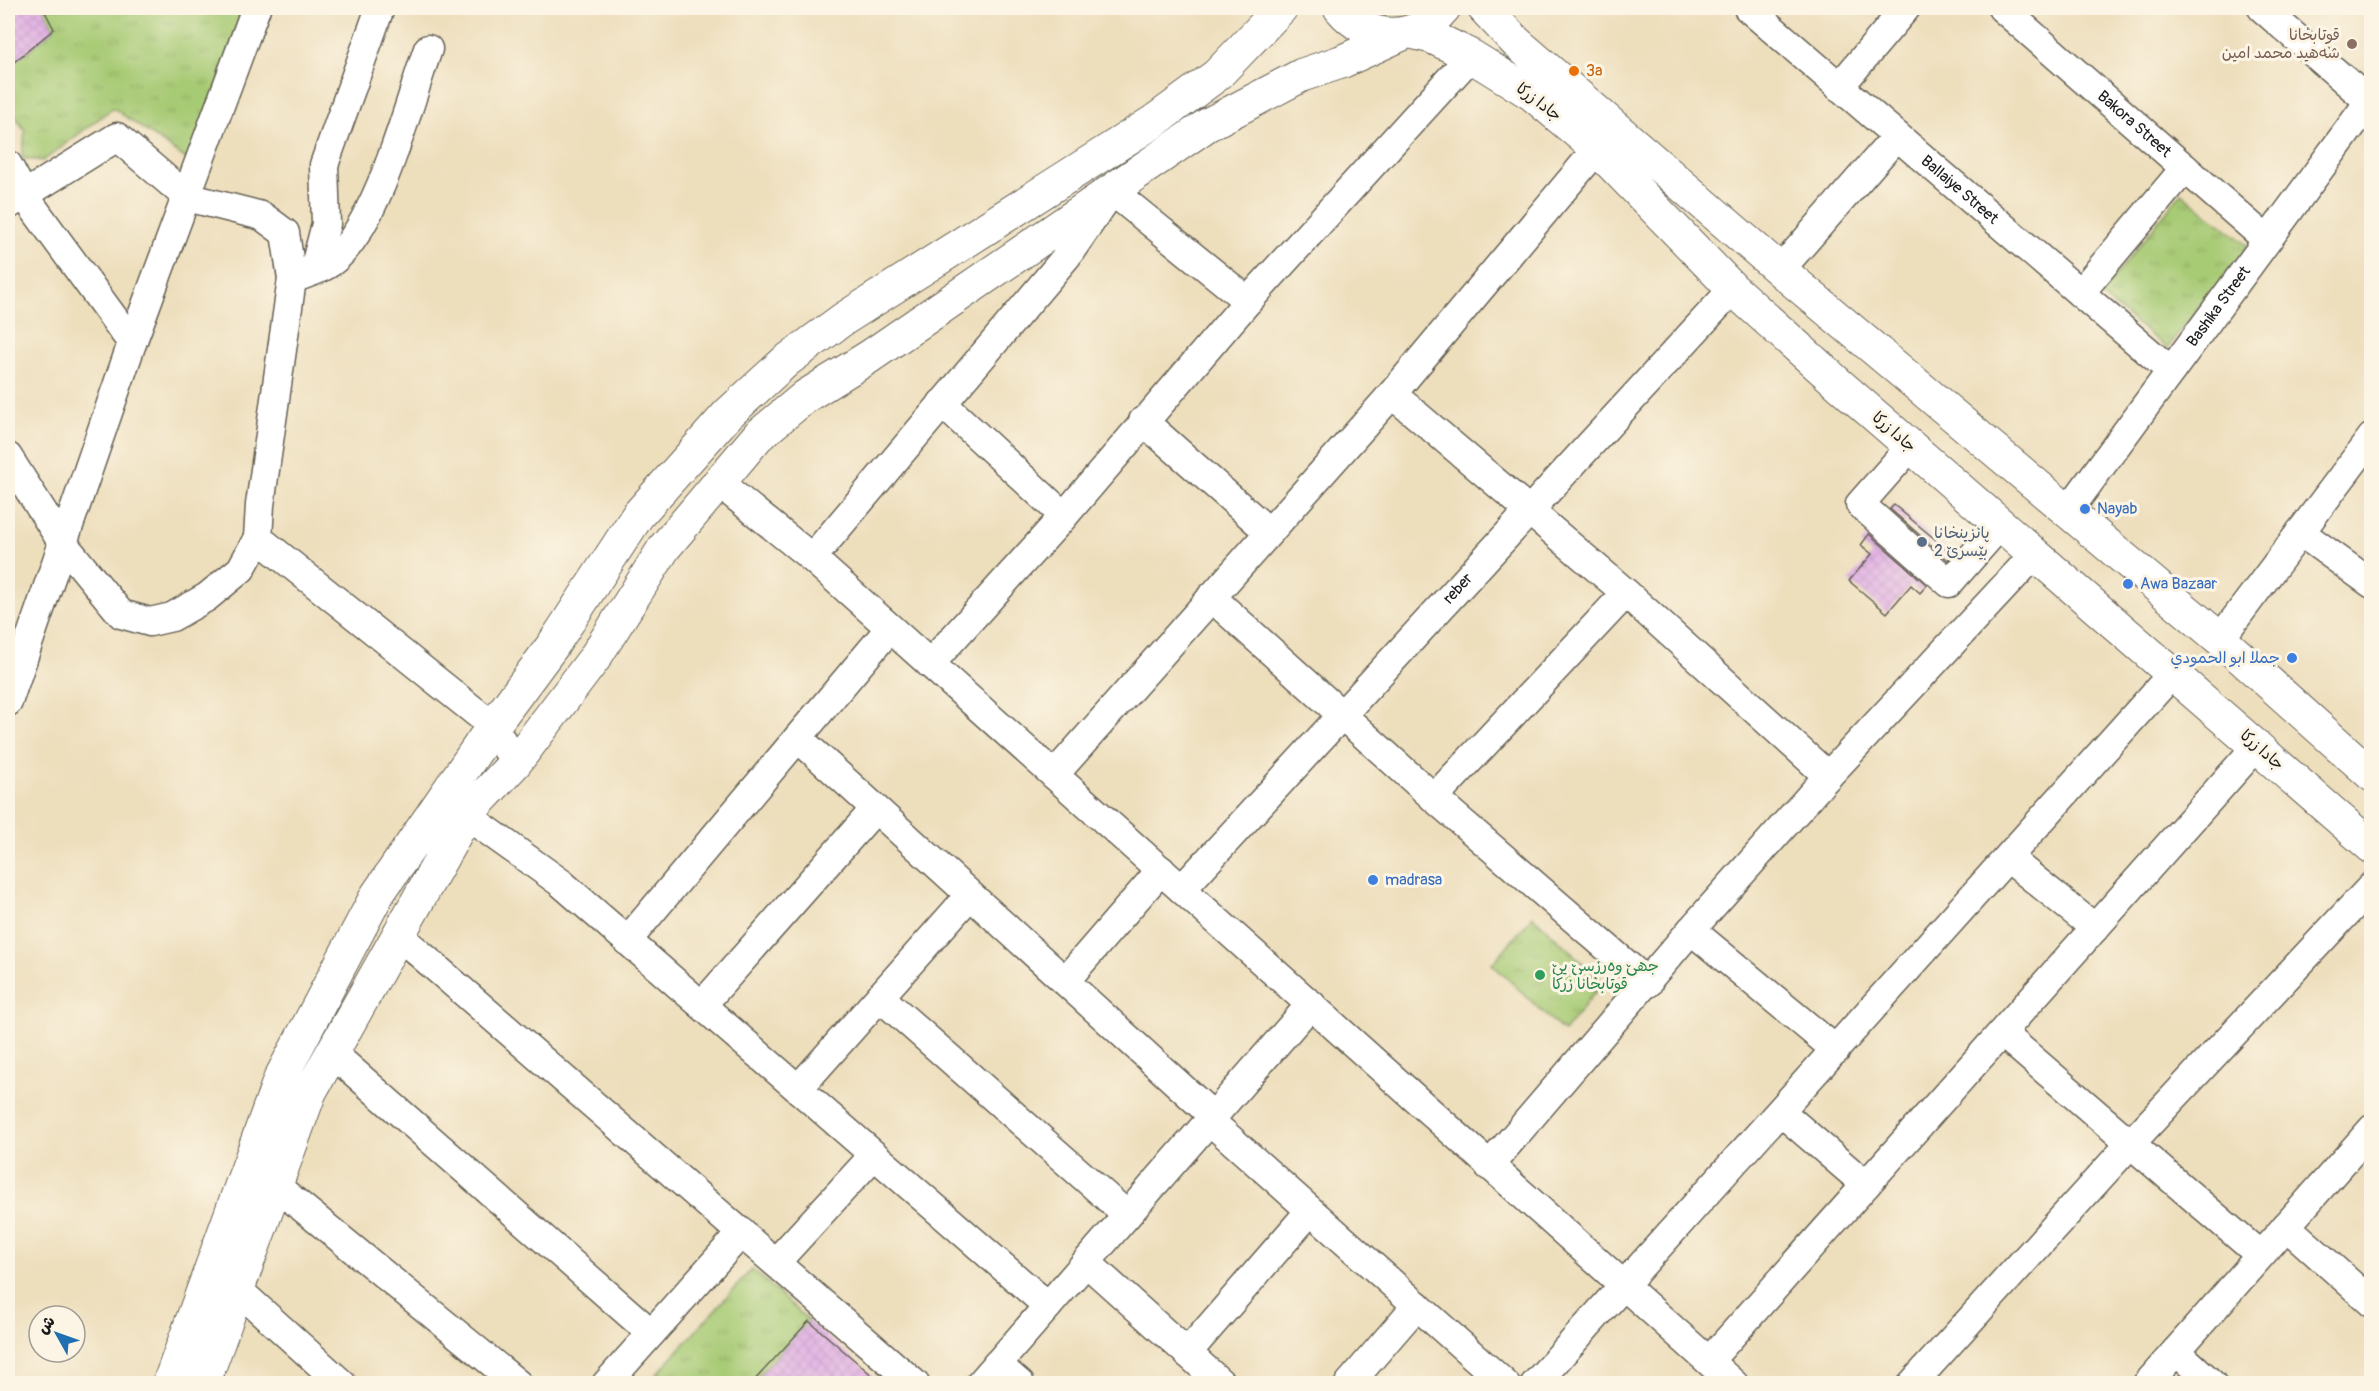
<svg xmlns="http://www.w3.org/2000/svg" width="2379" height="1391" font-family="Pangolin,'Playpen Sans Arabic',sans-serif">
  <defs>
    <pattern id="grass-tufts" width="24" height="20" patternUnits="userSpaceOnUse" patternTransform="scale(1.5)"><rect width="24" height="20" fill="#a7ca74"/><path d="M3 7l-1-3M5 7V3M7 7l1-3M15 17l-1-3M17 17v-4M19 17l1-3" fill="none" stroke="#8fad64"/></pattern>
    <pattern id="building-cross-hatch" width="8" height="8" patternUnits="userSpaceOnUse" patternTransform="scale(1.5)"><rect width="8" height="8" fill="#dea8e5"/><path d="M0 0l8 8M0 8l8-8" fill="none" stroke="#be90c4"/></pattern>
  </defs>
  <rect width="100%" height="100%" fill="#fcf5e5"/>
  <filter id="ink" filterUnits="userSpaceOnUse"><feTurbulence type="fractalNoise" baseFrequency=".0167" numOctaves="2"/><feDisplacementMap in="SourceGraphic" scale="12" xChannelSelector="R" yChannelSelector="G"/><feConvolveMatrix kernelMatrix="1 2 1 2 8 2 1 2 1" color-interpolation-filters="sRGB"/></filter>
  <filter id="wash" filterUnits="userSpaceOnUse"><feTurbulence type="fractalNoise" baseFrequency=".008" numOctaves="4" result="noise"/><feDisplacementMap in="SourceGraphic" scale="24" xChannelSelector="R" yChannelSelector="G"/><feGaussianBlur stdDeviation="1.35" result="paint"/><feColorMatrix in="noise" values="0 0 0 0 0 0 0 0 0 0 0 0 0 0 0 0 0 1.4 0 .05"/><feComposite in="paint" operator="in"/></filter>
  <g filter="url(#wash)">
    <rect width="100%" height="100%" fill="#eddebc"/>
    <!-- grass -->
    <path fill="url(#grass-tufts)" stroke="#627348" stroke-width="1.5" d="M 43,8 L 244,8 L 192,163 L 113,108 L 43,161 L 22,158 L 25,131 L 8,104 L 8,67 L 54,29 Z
      M 2181,193 L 2248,246 L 2167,348 L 2100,295 Z
      M 1533,916 L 1603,982 L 1564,1032 L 1492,964 Z
      M 752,1269 L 809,1321 L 752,1383 L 648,1384 Z"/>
    <g id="blocks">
      <!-- building -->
      <path fill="url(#building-cross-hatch)" d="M 8,8 L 43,8 L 54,29 L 8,67 Z
        M 1894,505 L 1953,554 L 1948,560 L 1890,509 Z
        M 1869,534 L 1927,585 L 1920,593 L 1911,585 L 1887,613 L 1849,581 L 1872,554 L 1861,545 Z
        M 809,1321 L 881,1383 L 752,1383 Z"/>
    </g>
  </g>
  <g filter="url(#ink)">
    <use href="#blocks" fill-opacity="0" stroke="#656054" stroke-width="1.5"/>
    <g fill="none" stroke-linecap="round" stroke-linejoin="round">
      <!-- minor casing -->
      <g stroke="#656054" stroke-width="31">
        <g id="minor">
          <path id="s1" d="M 1748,8 L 2171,371"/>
          <path id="s2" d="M 2002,8 L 2267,240"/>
          <path d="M 2262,8 L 2372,104"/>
          <path d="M 1839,87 L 1906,8"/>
          <path d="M 8,165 L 24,195 L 132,343 L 256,8"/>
          <path d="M 8,205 L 117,137 L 187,197 L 262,216 L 285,233 L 292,279 L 260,505 L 258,538 L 241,569 L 207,597 L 172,617 L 150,622 L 121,614 L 62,542 L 8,457"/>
          <path d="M 314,270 L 326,224 L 324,165 L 380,8"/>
          <path d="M 1780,270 L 1897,136"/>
          <path d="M 292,279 C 306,274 323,269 334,260 C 379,222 408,105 428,49"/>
          <path d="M 2080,293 L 2185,168"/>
          <path d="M 1392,394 L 1626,593 L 1828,776"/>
          <path d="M 942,403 L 1064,516"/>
          <path d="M 1143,421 L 1269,532"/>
          <path d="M 1911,446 L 1860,504 L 1949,583 L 2001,524"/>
          <path d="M 718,482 L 812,558 L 1734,1384"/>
          <path id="s3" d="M 2068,511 L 2369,102"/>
          <path d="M 2300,532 L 2372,584"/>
          <path d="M 258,538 L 493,726 L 515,763"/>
          <path d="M 812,558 L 1067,256 L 1112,191 L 1248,301"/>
          <path d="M 1211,597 L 1434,798 L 1648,983"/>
          <path d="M 2220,639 L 2372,437"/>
          <path d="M 930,664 L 1064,516 L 1248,301 L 1471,56"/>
          <path d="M 8,702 L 132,343"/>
          <path d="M 798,738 L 1213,1116"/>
          <path d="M 1054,775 L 1392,394 L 1597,149"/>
          <path d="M 1434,798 L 1626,593"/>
          <path d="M 466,815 L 561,883 L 1048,1306"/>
          <path d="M 2008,858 L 2095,928"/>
          <path id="s4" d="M 1182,889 L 1733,289"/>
          <path d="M 1691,930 L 1836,1050"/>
          <path d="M 397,934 L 915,1384"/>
          <path d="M 627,941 L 890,628"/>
          <path d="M 1065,981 L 1161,870"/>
          <path d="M 880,997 L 1127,1215"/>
          <path d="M 702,1005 L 875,809"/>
          <path d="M 2002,1033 L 2260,1255"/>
          <path d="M 331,1052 L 651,1333"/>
          <path d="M 798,1089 L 970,895"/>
          <path d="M 1781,1112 L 1866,1185"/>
          <path d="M 1209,1120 L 1505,1384"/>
          <path d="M 1489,1166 L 1691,930 L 1828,776 L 2035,554"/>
          <path d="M 276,1186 L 518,1384"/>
          <path d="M 2286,1226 L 2372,1303"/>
          <path d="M 776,1262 L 874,1155"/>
          <path d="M 1086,1262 L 1222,1384"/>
          <path d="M 238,1290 L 342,1384"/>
          <path d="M 2176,1351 L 2212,1384"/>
          <path d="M 1187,1353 L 1310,1211"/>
          <path d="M 1709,1361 L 2257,746"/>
          <path d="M 997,1364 L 1020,1384"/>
          <path d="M 606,1384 L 742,1232"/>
          <path d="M 980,1384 L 1311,1004"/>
          <path d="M 1349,1384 L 1417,1305"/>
          <path d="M 1535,1384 L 2173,673"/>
          <path d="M 1912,1384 L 2130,1144 L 2372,886"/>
          <path d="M 2147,1384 L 2372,1129"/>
        </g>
      </g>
      <!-- major casing -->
      <g stroke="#656054" stroke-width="35">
        <path id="major" d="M 1340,8 C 1369,43 1415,43 1444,8
          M 1484,8 L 1516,42 L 1780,270 L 2220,639 L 2372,775
          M 1411,32 L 1432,37 L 1471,56 L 1532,94 L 1597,149 L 1733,289 L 1841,386 L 2372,847
          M 169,1384 L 280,1079 L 377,895 L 493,726 L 553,645 L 638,515 L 728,414 L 786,361 L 842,320 L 1153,122 L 1217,75 L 1281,8
          M 203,1384 L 310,1092 L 466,815 L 515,763 L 594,659 L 664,548 L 758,436 L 806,396 L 869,357 L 1207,125 L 1302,75 L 1341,62 L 1402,34"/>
      </g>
      <!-- minor -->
      <use href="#minor" stroke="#fff" stroke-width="28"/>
      <!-- major -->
      <use href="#major" stroke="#fff" stroke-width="33"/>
    </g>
  </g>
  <!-- markers -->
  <circle fill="#8d6e63" stroke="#fcf5e5" stroke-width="2" cx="2352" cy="44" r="6"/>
  <circle fill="#e8710a" stroke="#fcf5e5" stroke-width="2" cx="1574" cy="71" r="6"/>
  <g fill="#3f7fe0" stroke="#fcf5e5" stroke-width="2">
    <circle cx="2085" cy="509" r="6"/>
    <circle cx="2128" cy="584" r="6"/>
    <circle cx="2292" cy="658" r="6"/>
    <circle cx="1373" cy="880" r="6"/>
  </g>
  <circle fill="#5c6f8a" stroke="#fcf5e5" stroke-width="2" cx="1922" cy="542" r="6"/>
  <circle fill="#2e9e5b" stroke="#fcf5e5" stroke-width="2" cx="1540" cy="975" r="6"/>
  <g text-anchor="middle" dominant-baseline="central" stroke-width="6" stroke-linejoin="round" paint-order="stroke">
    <!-- education labels -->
    <g font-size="16" fill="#785e54" stroke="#fcf5e5" text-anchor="end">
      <text x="2340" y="35">قوتابخانا<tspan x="2340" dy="18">شەهید محمد امین</tspan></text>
    </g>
    <!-- food labels -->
    <g font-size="16" fill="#c56008" stroke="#fcf5e5" text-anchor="start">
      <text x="1586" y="71">3a</text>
    </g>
    <!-- street labels -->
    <g font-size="16" fill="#1c1c1c" stroke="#fcf5e5">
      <text transform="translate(1539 102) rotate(37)">جادا زرکا</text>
      <text stroke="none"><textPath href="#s2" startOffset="176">Bakora Street</textPath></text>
      <text stroke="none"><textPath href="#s1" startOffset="279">Ballaiye Street</textPath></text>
      <text stroke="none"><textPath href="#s3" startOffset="254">Bashika Street</textPath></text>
      <text transform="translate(1894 432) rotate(41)">جادا زرکا</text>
      <text stroke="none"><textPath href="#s4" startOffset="408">reber</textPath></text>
      <text transform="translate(2262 750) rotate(41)">جادا زرکا</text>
    </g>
    <!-- shop labels -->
    <g font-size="16" fill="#366cbe" stroke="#fcf5e5" text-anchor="start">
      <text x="2097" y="509">Nayab</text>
      <text x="2140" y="584">Awa Bazaar</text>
      <text x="2280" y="658" text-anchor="end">جملا ابو الحمودي</text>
      <text x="1385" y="880">madrasa</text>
    </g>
    <!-- service labels -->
    <g font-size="16" fill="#4e5e75" stroke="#fcf5e5" text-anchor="start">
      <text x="1934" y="533">پانزینخانا<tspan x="1934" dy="18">بێسرێ 2</tspan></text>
    </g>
    <!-- leisure labels -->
    <g font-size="16" fill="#27864d" stroke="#fcf5e5" text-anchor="start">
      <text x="1552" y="966">جھێ وەرزسێ یێ<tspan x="1552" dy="18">قوتابخانا زرکا</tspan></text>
    </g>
  </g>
  <!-- margin -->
  <rect width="2379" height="1391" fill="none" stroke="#fcf5e5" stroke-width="30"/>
  <!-- north arrow -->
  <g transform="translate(57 1334) rotate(310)"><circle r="28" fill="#fcf5e5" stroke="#a29e95" stroke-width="1.5"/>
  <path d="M0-4.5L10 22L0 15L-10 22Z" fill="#1f6fb2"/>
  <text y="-9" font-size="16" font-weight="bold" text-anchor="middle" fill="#1c1c1c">ش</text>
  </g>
</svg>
